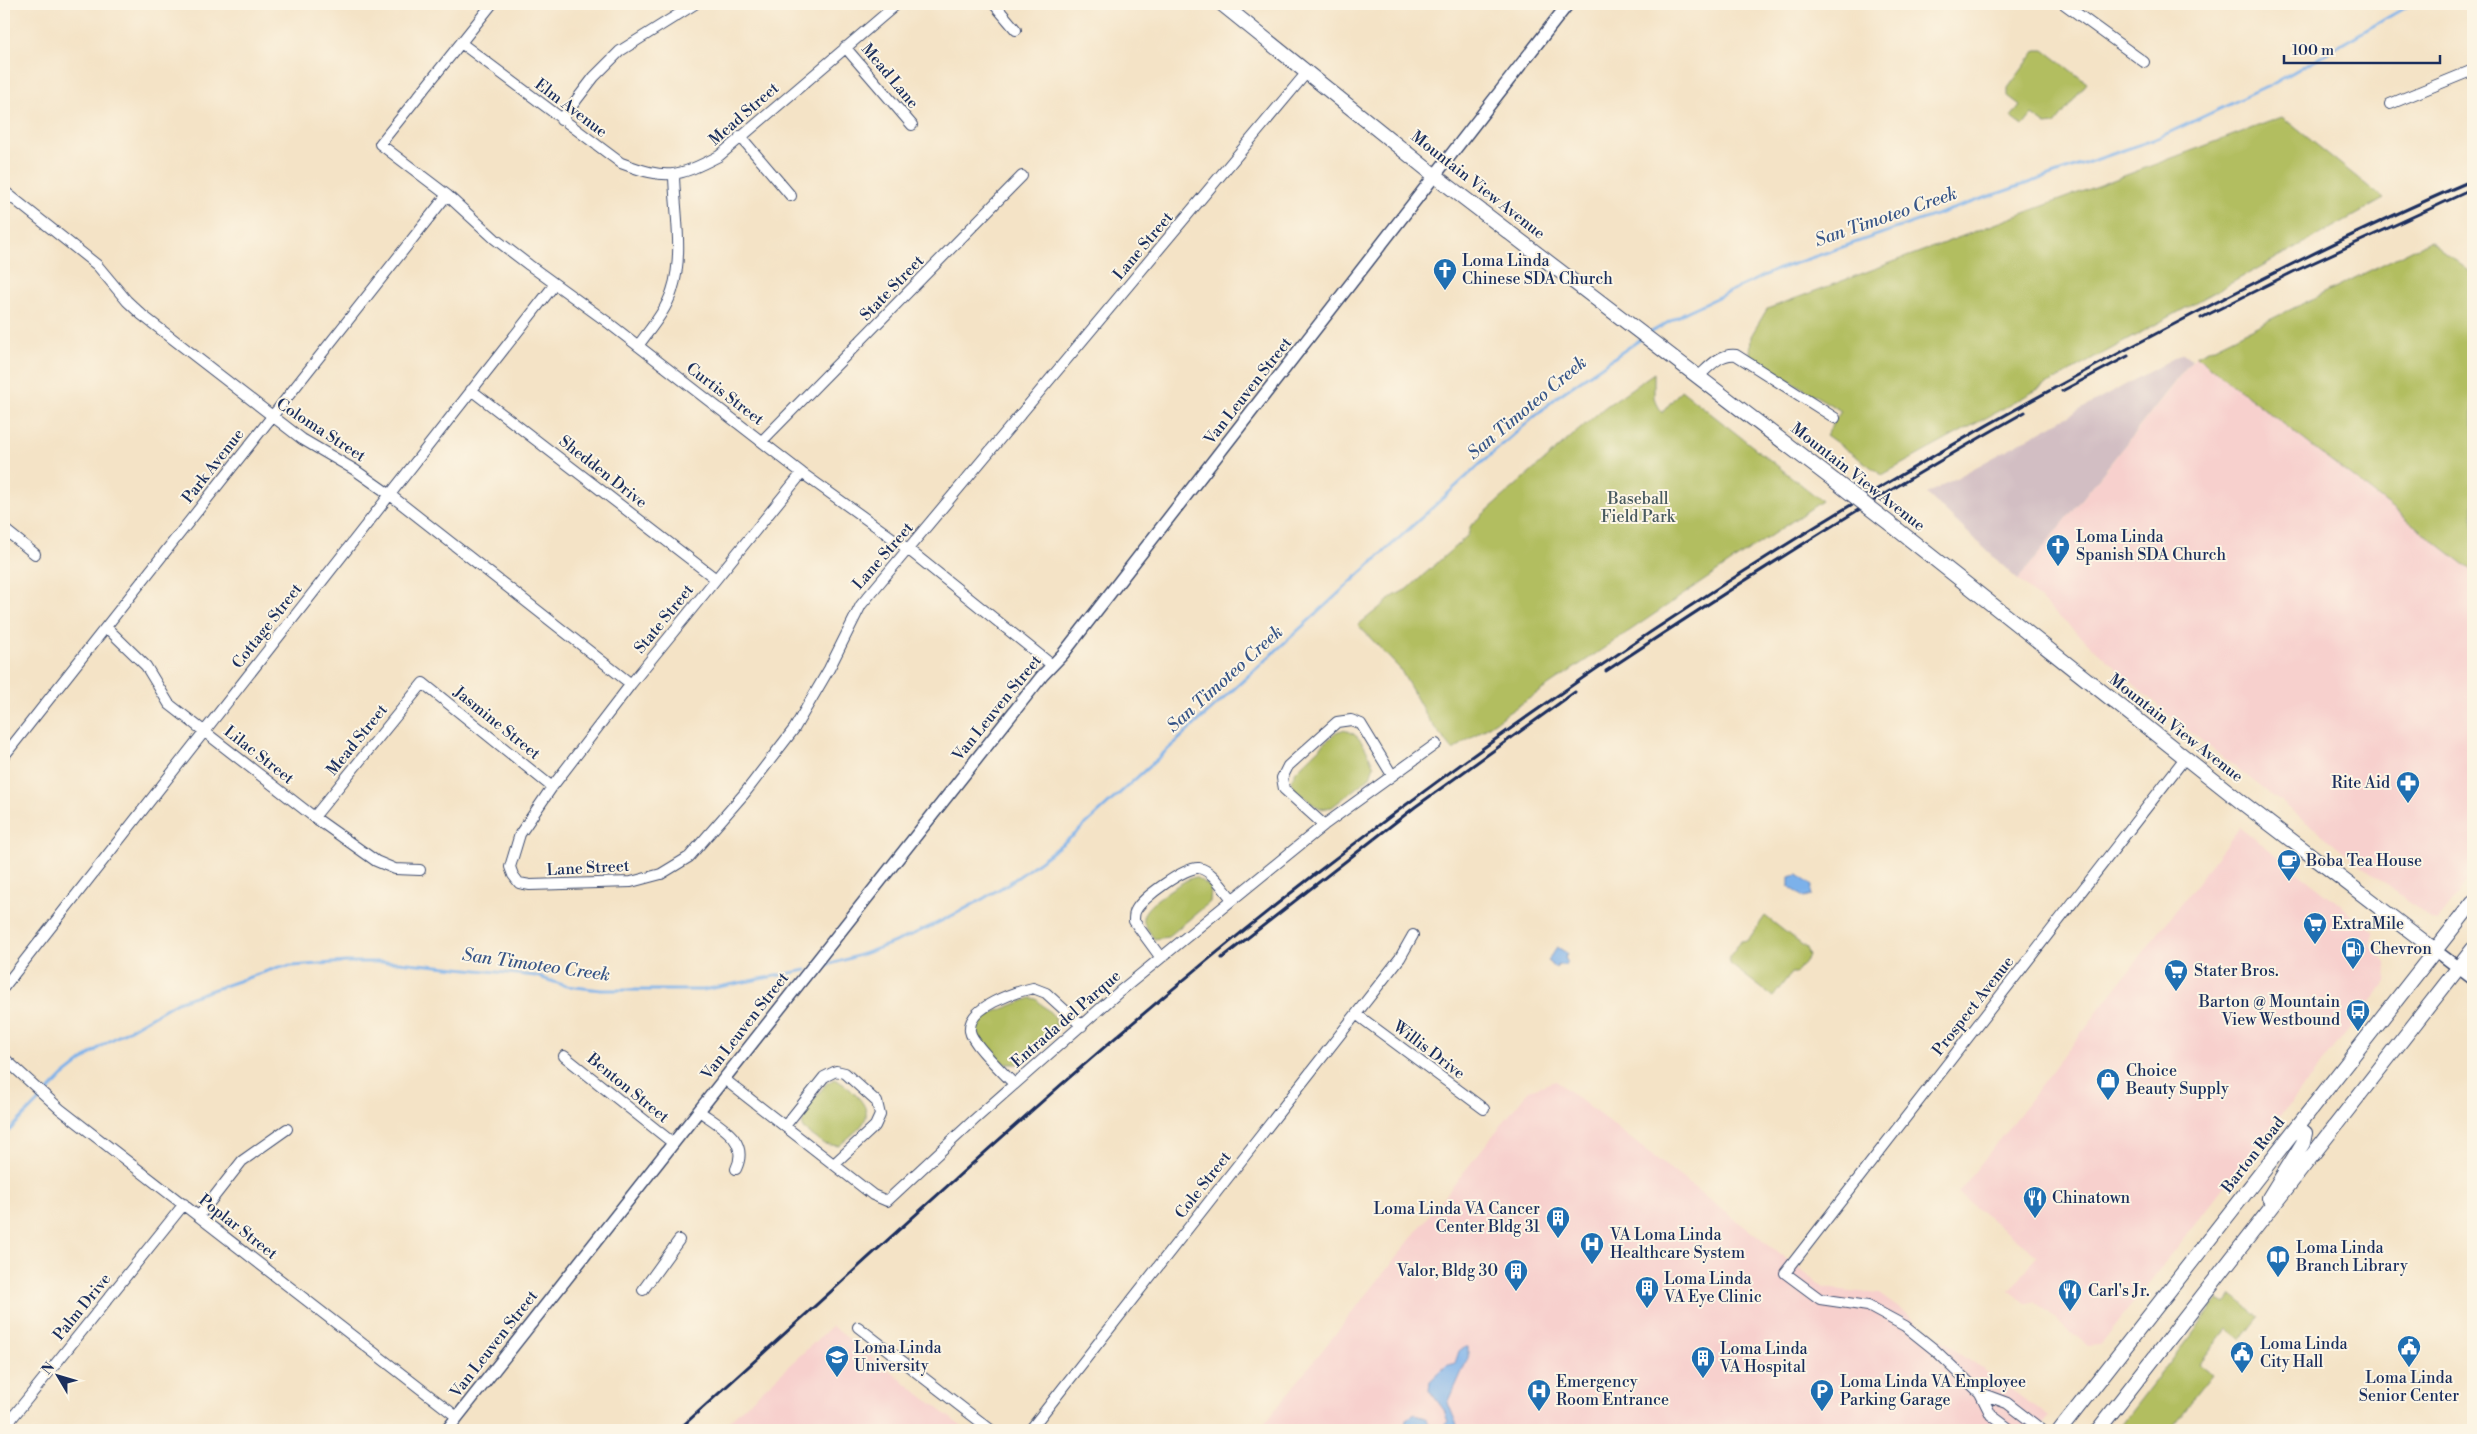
<svg xmlns="http://www.w3.org/2000/svg" width="2477" height="1434" font-family="'Libre Bodoni',serif">
  <rect width="100%" height="100%" fill="#fcf5e5"/>
  <filter id="ink" filterUnits="userSpaceOnUse"><feTurbulence type="fractalNoise" baseFrequency=".02" numOctaves="2"/><feDisplacementMap in="SourceGraphic" scale="10" xChannelSelector="R" yChannelSelector="G"/><feConvolveMatrix kernelMatrix="1 2 1 2 8 2 1 2 1" color-interpolation-filters="sRGB"/></filter>
  <filter id="wash" filterUnits="userSpaceOnUse"><feTurbulence type="fractalNoise" baseFrequency=".0096" numOctaves="4" result="noise"/><feDisplacementMap in="SourceGraphic" scale="20" xChannelSelector="R" yChannelSelector="G"/><feGaussianBlur stdDeviation="1.12" result="paint"/><feColorMatrix in="noise" values="0 0 0 0 0 0 0 0 0 0 0 0 0 0 0 0 0 1.4 0 .05"/><feComposite in="paint" operator="in"/></filter>
  <g filter="url(#wash)">
    <rect width="100%" height="100%" fill="#f4e3c6"/>
    <!-- built -->
    <path fill="#f7d0cd" d="M 2196,356 L 2473,571 L 2473,875 L 2437,921 L 2432,920 L 2166,713 L 2018,580 Z
      M 2240,827 L 2374,931 L 2370,945 L 2387,964 L 2386,982 L 2100,1345 L 2088,1346 L 2035,1302 L 2026,1303 L 2009,1291 L 2037,1256 L 1958,1193 Z
      M 1556,1081 L 1824,1288 L 1879,1294 L 2049,1417 L 2039,1430 L 1259,1430 L 1529,1090 Z
      M 832,1326 L 966,1430 L 719,1430 Z"/>
    <!-- industrial -->
    <path fill="#d2bec3" d="M 2183,353 L 2192,360 L 2018,580 L 1927,494 Z"/>
    <!-- green -->
    <path fill="#b2be60" stroke="#66765f" d="M 2036,50 L 2044,50 L 2087,83 L 2055,124 L 2046,125 L 2032,115 L 2023,126 L 2011,117 L 2020,105 L 2008,96 L 2008,88 Z
      M 2282,117 L 2384,199 L 1882,475 L 1826,435 L 1841,411 L 1784,377 L 1750,354 L 1751,336 L 1767,309 Z
      M 2430,241 L 2473,274 L 2473,571 L 2196,356 Z
      M 1654,373 L 1654,398 L 1662,413 L 1681,390 L 1822,501 L 1453,750 L 1430,722 L 1400,669 L 1358,625 L 1394,596 L 1409,588 L 1468,535 L 1471,525 L 1605,407 Z
      M 1342,730 C 1361,732 1366,750 1374,766 L 1370,777 L 1332,807 L 1320,809 L 1295,790 L 1291,781 L 1296,771 L 1336,732 Z
      M 1195,877 L 1211,887 L 1210,902 L 1168,937 L 1154,939 C 1150,932 1144,926 1143,918 C 1143,905 1183,880 1195,877 Z
      M 1765,916 L 1806,948 L 1809,956 L 1796,973 L 1791,973 L 1773,997 L 1730,964 L 1729,957 L 1741,941 L 1748,940 Z
      M 1031,998 L 1036,999 L 1055,1017 L 1057,1030 L 1019,1064 L 1005,1064 L 979,1038 L 975,1026 L 984,1016 Z
      M 834,1079 C 843,1083 849,1088 856,1095 C 880,1119 857,1129 839,1146 L 824,1144 L 803,1129 L 802,1115 L 826,1084 Z
      M 2231,1295 L 2259,1317 L 2241,1340 L 2227,1329 L 2199,1365 L 2212,1375 L 2169,1430 L 2117,1430 L 2218,1300 L 2225,1304 Z"/>
    <!-- water -->
    <path fill="#7bb1ea" stroke="#4b70a4" d="M 1798,875 L 1812,886 L 1811,896 L 1804,898 L 1789,886 L 1789,877 Z
      M 1557,947 L 1567,953 L 1565,957 L 1567,962 L 1565,965 L 1559,965 L 1556,968 L 1547,961 Z
      M 1464,1347 L 1468,1347 L 1468,1358 L 1448,1403 L 1457,1425 L 1456,1430 L 1442,1430 L 1448,1422 L 1444,1410 L 1429,1390 L 1430,1381 L 1446,1366 L 1455,1363 L 1459,1351 Z
      M 1415,1414 L 1425,1417 L 1433,1430 L 1405,1430 L 1406,1419 Z"/>
    <g fill="none" stroke-linecap="round" stroke-linejoin="round">
      <!-- stream -->
      <path stroke="#7bb1ea" stroke-width="3" d="M 1648,334 L 1686,312 L 1776,270 L 2153,140 L 2271,85 L 2411,4
        M 816,968 C 883,951 948,921 1006,885 C 1030,870 1052,851 1074,835 L 1478,466 L 1558,396 L 1641,339
        M 4,1136 L 63,1076 L 101,1046 L 177,1002 L 279,967 L 346,962 L 398,962 L 536,976 L 566,986 L 601,990 L 703,990 L 806,970"/>
    </g>
  </g>
  <g filter="url(#ink)">
    <g fill="none" stroke-linecap="round" stroke-linejoin="round">
      <!-- minor casing -->
      <g stroke="#3c4a6e" stroke-width="12">
        <path id="minor" d="M 492,4 L 380,144 L 447,195 L 495,239 L 529,265 L 606,321 L 802,473 L 909,550 L 1052,665
          M 994,4 L 1016,30
          M 2064,4 L 2144,62
          M 461,43 L 621,163 C 667,180 676,178 719,156 L 897,4
          M 845,47 L 912,125
          M 2390,104 L 2473,70
          M 561,120 L 594,77 L 620,51 L 695,4
          M 740,136 L 791,196
          M 4,191 L 97,265 L 127,301 L 142,315 L 302,439 L 355,470 L 389,494 L 631,684
          M 638,346 C 650,329 666,311 672,291 C 684,255 675,213 674,176
          M 1698,377 C 1709,367 1720,353 1736,355 L 1835,418
          M 471,390 L 716,579
          M 762,441 L 1022,176
          M 802,473 L 631,684 L 552,787 L 520,834 L 510,867 L 513,875 L 519,883 L 530,885 L 631,882 L 661,874 L 689,857 L 744,794 L 794,729 L 829,669 L 861,605 L 1308,71
          M 4,529 L 35,554
          M 106,627 L 146,666 L 169,704 L 314,817 L 376,861 L 395,869 L 420,870
          M 4,756 L 447,195
          M 314,817 L 423,683 L 552,787
          M 1324,825 L 1284,789 L 1282,778 L 1288,766 L 1337,722 L 1351,720 L 1361,724 L 1392,775
          M 1161,958 L 1134,921 C 1134,918 1134,913 1136,910 C 1142,898 1186,866 1199,868 C 1213,871 1223,889 1232,899
          M 4,987 L 555,284
          M 1356,1014 L 1484,1109
          M 564,1056 L 673,1143
          M 4,1058 L 60,1109 L 457,1417
          M 724,1079 L 873,1195 L 887,1201 L 974,1120 L 1119,992 L 1324,825 L 1436,744
          M 1014,1084 C 1004,1073 972,1044 970,1031 C 967,1007 1015,992 1033,988 L 1046,993 L 1082,1026
          M 699,1111 C 720,1126 750,1140 736,1169
          M 785,1126 L 824,1077 L 836,1071 L 845,1073 L 877,1102 L 880,1115 L 875,1126 L 834,1164
          M 199,1216 L 242,1161 L 287,1129
          M 643,1290 L 679,1240
          M 858,1327 L 991,1430
          M 1980,1393 L 2007,1403 L 2042,1430
          M 4,1428 L 184,1204
          M 1030,1430 L 1400,958 L 1413,935
          M 2011,1430 L 1991,1415 L 1980,1393 L 1935,1350 L 1905,1326 L 1868,1306 L 1820,1299 L 1785,1273 L 2185,758"/>
      </g>
      <!-- tertiary casing -->
      <g stroke="#3c4a6e" stroke-width="14">
        <path id="tertiary" d="M 2435,950 L 2473,979
          M 447,1430 L 1042,676 L 1063,654 L 1568,4"/>
      </g>
      <!-- secondary casing -->
      <g stroke="#3c4a6e" stroke-width="16">
        <path id="secondary" d="M 1222,4 L 1434,175 L 1836,482
          M 1898,530 L 2240,801 L 2435,950
          M 2269,1198 L 2303,1143 L 2305,1133 L 2297,1127
          M 2060,1430 L 2473,902
          M 2098,1430 L 2473,949"/>
      </g>
      <!-- minor -->
      <use href="#minor" stroke="#fff" stroke-width="10"/>
      <!-- tertiary -->
      <use href="#tertiary" stroke="#fff" stroke-width="11"/>
      <!-- secondary -->
      <use href="#secondary" stroke="#fff" stroke-width="14"/>
      <!-- rail -->
      <path stroke="#1b2f5e" stroke-width="3" d="M 2201,318 L 2293,272 L 2473,189
        M 2062,391 L 2128,356
        M 1606,671 C 1743,580 1881,493 2025,412
        M 1222,958 L 1415,807 L 1575,692
        M 678,1430 C 889,1241 1095,1044 1319,871 C 1584,665 1867,483 2165,329 C 2266,276 2368,225 2473,180"/>
      <!-- secondary-bridge casing -->
      <g stroke="#3c4a6e" stroke-width="16" stroke-linecap="butt">
        <path id="secondary-bridge" d="M 1836,482 L 1898,530"/>
      </g>
      <!-- secondary-bridge -->
      <use href="#secondary-bridge" stroke="#fff" stroke-width="14"/>
    </g>
  </g>
  <!-- icons -->
  <defs>
    <g id="church-pin" transform="scale(1.25)"><path d="M0 17L-7.5 6A9.5 9.5 0 1 1 7.5 6Z" fill="#1f6fb2" stroke="#fcf5e5"/><path d="M-1.2-6h2.4v3.5h3.3v2.4h-3.3V6h-2.4V-.1h-3.3v-2.4h3.3Z" fill="#fff"/></g>
    <g id="pharmacy-pin" transform="scale(1.25)"><path d="M0 17L-7.5 6A9.5 9.5 0 1 1 7.5 6Z" fill="#1f6fb2" stroke="#fcf5e5"/><path d="M-2-6h4v4h4v4h-4v4h-4v-4h-4v-4h4Z" fill="#fff"/></g>
    <g id="cafe-pin" transform="scale(1.25)"><path d="M0 17L-7.5 6A9.5 9.5 0 1 1 7.5 6Z" fill="#1f6fb2" stroke="#fcf5e5"/><path d="M-5.5-4.5H6V0H3Q3 3.5 0 3.5H-2.5Q-5.5 3.5-5.5 0ZM3-3.2v2h1.7v-2ZM-6 4.5H4V6H-6Z" fill="#fff"/></g>
    <g id="supermarket-pin" transform="scale(1.25)"><path d="M0 17L-7.5 6A9.5 9.5 0 1 1 7.5 6Z" fill="#1f6fb2" stroke="#fcf5e5"/><path d="M-6-5.5h2.5l.6 2H6L4.5 2H-2.5L-4.4-4H-6ZM-1.5 3.2a1.3 1.3 0 1 0 .1 0ZM3 3.2a1.3 1.3 0 1 0 .1 0Z" fill="#fff"/></g>
    <g id="fuel-pin" transform="scale(1.25)"><path d="M0 17L-7.5 6A9.5 9.5 0 1 1 7.5 6Z" fill="#1f6fb2" stroke="#fcf5e5"/><path d="M-5.5-6h7V0h2V4h1.3V-2.5L3-4.5l.8-.8L6-3V5H2.5V1h-1V6h-7ZM-4.2-4.7v3.2H.2V-4.7Z" fill="#fff"/></g>
    <g id="bus-pin" transform="scale(1.25)"><path d="M0 17L-7.5 6A9.5 9.5 0 1 1 7.5 6Z" fill="#1f6fb2" stroke="#fcf5e5"/><path d="M-5-6H5V4H4V6H2V4H-2V6H-4V4H-5ZM-3.5-4V0h7V-4ZM-3.5 1.2v1.5H-2V1.2ZM2 1.2v1.5H3.5V1.2Z" fill="#fff"/></g>
    <g id="shop-pin" transform="scale(1.25)"><path d="M0 17L-7.5 6A9.5 9.5 0 1 1 7.5 6Z" fill="#1f6fb2" stroke="#fcf5e5"/><path d="M-5-2.5h2.3a2.7 3.5 0 0 1 5.4 0H5L5.5 6h-11ZM-1.5-2.5h3a1.5 2.3 0 0 0-3 0Z" fill="#fff"/></g>
    <g id="restaurant-pin" transform="scale(1.25)"><path d="M0 17L-7.5 6A9.5 9.5 0 1 1 7.5 6Z" fill="#1f6fb2" stroke="#fcf5e5"/><path d="M-5-6h1v4h1v-4h1v4h1v-4h1v5L-1.5 .5V6h-2V.5L-5-1ZM5-6V6H3V1.5H1.5Q1.5-4 5-6Z" fill="#fff"/></g>
    <g id="building-pin" transform="scale(1.25)"><path d="M0 17L-7.5 6A9.5 9.5 0 1 1 7.5 6Z" fill="#1f6fb2" stroke="#fcf5e5"/><path d="M-4-6H4V6H1V3H-1V6H-4ZM-2.5-4.3h1.7v1.8h-1.7ZM.8-4.3h1.7v1.8H.8ZM-2.5-1h1.7V.8h-1.7ZM.8-1h1.7V.8H.8Z" fill="#fff"/></g>
    <g id="hospital-pin" transform="scale(1.25)"><path d="M0 17L-7.5 6A9.5 9.5 0 1 1 7.5 6Z" fill="#1f6fb2" stroke="#fcf5e5"/><path d="M-5-5h3v3.5h4V-5h3V5h-3V1.5h-4V5h-3Z" fill="#fff"/></g>
    <g id="library-pin" transform="scale(1.25)"><path d="M0 17L-7.5 6A9.5 9.5 0 1 1 7.5 6Z" fill="#1f6fb2" stroke="#fcf5e5"/><path d="M-6-4Q-3-5.5-.7-3.5V5Q-3 3-6 4ZM6-4Q3-5.5 .7-3.5V5Q3 3 6 4Z" fill="#fff"/></g>
    <g id="civic-pin" transform="scale(1.25)"><path d="M0 17L-7.5 6A9.5 9.5 0 1 1 7.5 6Z" fill="#1f6fb2" stroke="#fcf5e5"/><path d="M-.6-6.5H3V-4.5H.6V-3L4-1V1h2V6H-6V1h2V-1L-.6-3ZM-1.2 2.5V6h2.4V2.5Z" fill="#fff"/></g>
    <g id="university-pin" transform="scale(1.25)"><path d="M0 17L-7.5 6A9.5 9.5 0 1 1 7.5 6Z" fill="#1f6fb2" stroke="#fcf5e5"/><path d="M0-5L7-2L0 1L-7-2ZM-4 1L0 2.5L4 1V4Q0 6-4 4Z" fill="#fff"/></g>
    <g id="parking-pin" transform="scale(1.25)"><path d="M0 17L-7.5 6A9.5 9.5 0 1 1 7.5 6Z" fill="#1f6fb2" stroke="#fcf5e5"/><path d="M-3.5-5.5H1a3.5 3.5 0 0 1 0 7H-1V5.5H-3.5ZM-1-3.4V-.6H.8a1.4 1.4 0 0 0 0-2.8Z" fill="#fff"/></g>
  </defs>
  <g fill-rule="evenodd">
    <use href="#church-pin" x="1445" y="270"/>
    <use href="#church-pin" x="2058" y="546"/>
    <use href="#pharmacy-pin" x="2408" y="783"/>
    <use href="#cafe-pin" x="2289" y="861"/>
    <use href="#supermarket-pin" x="2315" y="924"/>
    <use href="#fuel-pin" x="2353" y="949"/>
    <use href="#supermarket-pin" x="2176" y="971"/>
    <use href="#bus-pin" x="2358" y="1011"/>
    <use href="#shop-pin" x="2108" y="1080"/>
    <use href="#restaurant-pin" x="2035" y="1198"/>
    <use href="#building-pin" x="1558" y="1218"/>
    <use href="#hospital-pin" x="1592" y="1244"/>
    <use href="#library-pin" x="2278" y="1257"/>
    <use href="#building-pin" x="1516" y="1271"/>
    <use href="#building-pin" x="1647" y="1288"/>
    <use href="#restaurant-pin" x="2070" y="1291"/>
    <use href="#civic-pin" x="2409" y="1347"/>
    <use href="#civic-pin" x="2242" y="1353"/>
    <use href="#university-pin" x="837" y="1357"/>
    <use href="#building-pin" x="1703" y="1358"/>
    <use href="#hospital-pin" x="1539" y="1391"/>
    <use href="#parking-pin" x="1822" y="1391"/>
  </g>
  <g text-anchor="middle" dominant-baseline="central" stroke-width="4" stroke-linejoin="round" paint-order="stroke">
    <!-- street labels -->
    <g font-size="16" fill="#1b2f5e" stroke="#fcf5e5">
      <text transform="translate(890 76) rotate(50)">Mead Lane</text>
      <text transform="translate(571 108) rotate(37)">Elm Avenue</text>
      <text transform="translate(744 114) rotate(-41)">Mead Street</text>
      <text transform="translate(1478 185) rotate(38)">Mountain View Avenue</text>
      <text transform="translate(1143 246) rotate(-50)">Lane Street</text>
      <text transform="translate(892 288) rotate(-46)">State Street</text>
      <text transform="translate(1248 391) rotate(-52)">Van Leuven Street</text>
      <text transform="translate(725 394) rotate(37)">Curtis Street</text>
      <text transform="translate(321 430) rotate(33)">Coloma Street</text>
      <text transform="translate(213 466) rotate(-52)">Park Avenue</text>
      <text transform="translate(603 472) rotate(38)">Shedden Drive</text>
      <text transform="translate(1858 477) rotate(38)">Mountain View Avenue</text>
      <text transform="translate(883 556) rotate(-49)">Lane Street</text>
      <text transform="translate(664 619) rotate(-51)">State Street</text>
      <text transform="translate(267 626) rotate(-52)">Cottage Street</text>
      <text transform="translate(997 708) rotate(-51)">Van Leuven Street</text>
      <text transform="translate(497 723) rotate(39)">Jasmine Street</text>
      <text transform="translate(2176 728) rotate(38)">Mountain View Avenue</text>
      <text transform="translate(357 740) rotate(-51)">Mead Street</text>
      <text transform="translate(259 755) rotate(38)">Lilac Street</text>
      <text transform="translate(588 868) rotate(-3)">Lane Street</text>
      <text transform="translate(1973 1006) rotate(-52)">Prospect Avenue</text>
      <text transform="translate(1066 1019) rotate(-41)">Entrada del Parque</text>
      <text transform="translate(745 1026) rotate(-52)">Van Leuven Street</text>
      <text transform="translate(1429 1050) rotate(37)">Willis Drive</text>
      <text transform="translate(628 1088) rotate(39)">Benton Street</text>
      <text transform="translate(2253 1155) rotate(-52)">Barton Road</text>
      <text transform="translate(1203 1185) rotate(-52)">Cole Street</text>
      <text transform="translate(238 1227) rotate(38)">Poplar Street</text>
      <text transform="translate(82 1307) rotate(-51)">Palm Drive</text>
      <text transform="translate(494 1344) rotate(-52)">Van Leuven Street</text>
    </g>
    <!-- poi labels -->
    <g font-size="16" fill="#1b2f5e" stroke="#fcf5e5" text-anchor="start">
      <text x="1462" y="261">Loma Linda<tspan x="1462" dy="18">Chinese SDA Church</tspan></text>
      <text x="2076" y="537">Loma Linda<tspan x="2076" dy="18">Spanish SDA Church</tspan></text>
      <text x="2390" y="783" text-anchor="end">Rite Aid</text>
      <text x="2306" y="861">Boba Tea House</text>
      <text x="2332" y="924">ExtraMile</text>
      <text x="2370" y="949">Chevron</text>
      <text x="2194" y="971">Stater Bros.</text>
      <text x="2340" y="1002" text-anchor="end">Barton @ Mountain<tspan x="2340" dy="18">View Westbound</tspan></text>
      <text x="2126" y="1071">Choice<tspan x="2126" dy="18">Beauty Supply</tspan></text>
      <text x="2052" y="1198">Chinatown</text>
      <text x="1540" y="1209" text-anchor="end">Loma Linda VA Cancer<tspan x="1540" dy="18">Center Bldg 31</tspan></text>
      <text x="1610" y="1235">VA Loma Linda<tspan x="1610" dy="18">Healthcare System</tspan></text>
      <text x="2296" y="1248">Loma Linda<tspan x="2296" dy="18">Branch Library</tspan></text>
      <text x="1498" y="1271" text-anchor="end">Valor, Bldg 30</text>
      <text x="1664" y="1279">Loma Linda<tspan x="1664" dy="18">VA Eye Clinic</tspan></text>
      <text x="2088" y="1291">Carl's Jr.</text>
      <text x="2260" y="1344">Loma Linda<tspan x="2260" dy="18">City Hall</tspan></text>
      <text x="854" y="1348">Loma Linda<tspan x="854" dy="18">University</tspan></text>
      <text x="1720" y="1349">Loma Linda<tspan x="1720" dy="18">VA Hospital</tspan></text>
      <text x="2409" y="1378" text-anchor="middle">Loma Linda<tspan x="2409" dy="18">Senior Center</tspan></text>
      <text x="1556" y="1382">Emergency<tspan x="1556" dy="18">Room Entrance</tspan></text>
      <text x="1840" y="1382">Loma Linda VA Employee<tspan x="1840" dy="18">Parking Garage</tspan></text>
    </g>
    <!-- park labels -->
    <g font-size="16" fill="#485a5f" stroke="#fcf5e5">
      <text x="1638" y="499">Baseball<tspan x="1638" dy="18">Field Park</tspan></text>
    </g>
    <!-- water labels -->
    <g font-size="18" font-style="italic" fill="#385688" stroke="#fcf5e5">
      <text transform="translate(1886 217) rotate(-19)">San Timoteo Creek</text>
      <text transform="translate(1527 408) rotate(-40)">San Timoteo Creek</text>
      <text transform="translate(1225 679) rotate(-42)">San Timoteo Creek</text>
      <text transform="translate(536 965) rotate(8)">San Timoteo Creek</text>
    </g>
  </g>
  <!-- margin -->
  <rect width="2477" height="1434" fill="none" stroke="#fcf5e5" stroke-width="20"/>
  <!-- north arrow -->
  <g transform="translate(58 1376) rotate(308)" stroke="#fcf5e5" stroke-width="4" paint-order="stroke">
  <path d="M0-4L9 19L0 12L-9 19Z" fill="#1b2f5e"/>
  <text y="-8" font-size="14" font-weight="bold" text-anchor="middle" fill="#1b2f5e">N</text>
  </g>
  <!-- scale -->
  <path d="M2284 55v8h156v-8" fill="none" stroke="#1b2f5e" stroke-width="2.5"/>
  <text x="2292" y="55" font-size="15" fill="#1b2f5e" stroke="#fcf5e5" stroke-width="4" paint-order="stroke">100 m</text>
</svg>
